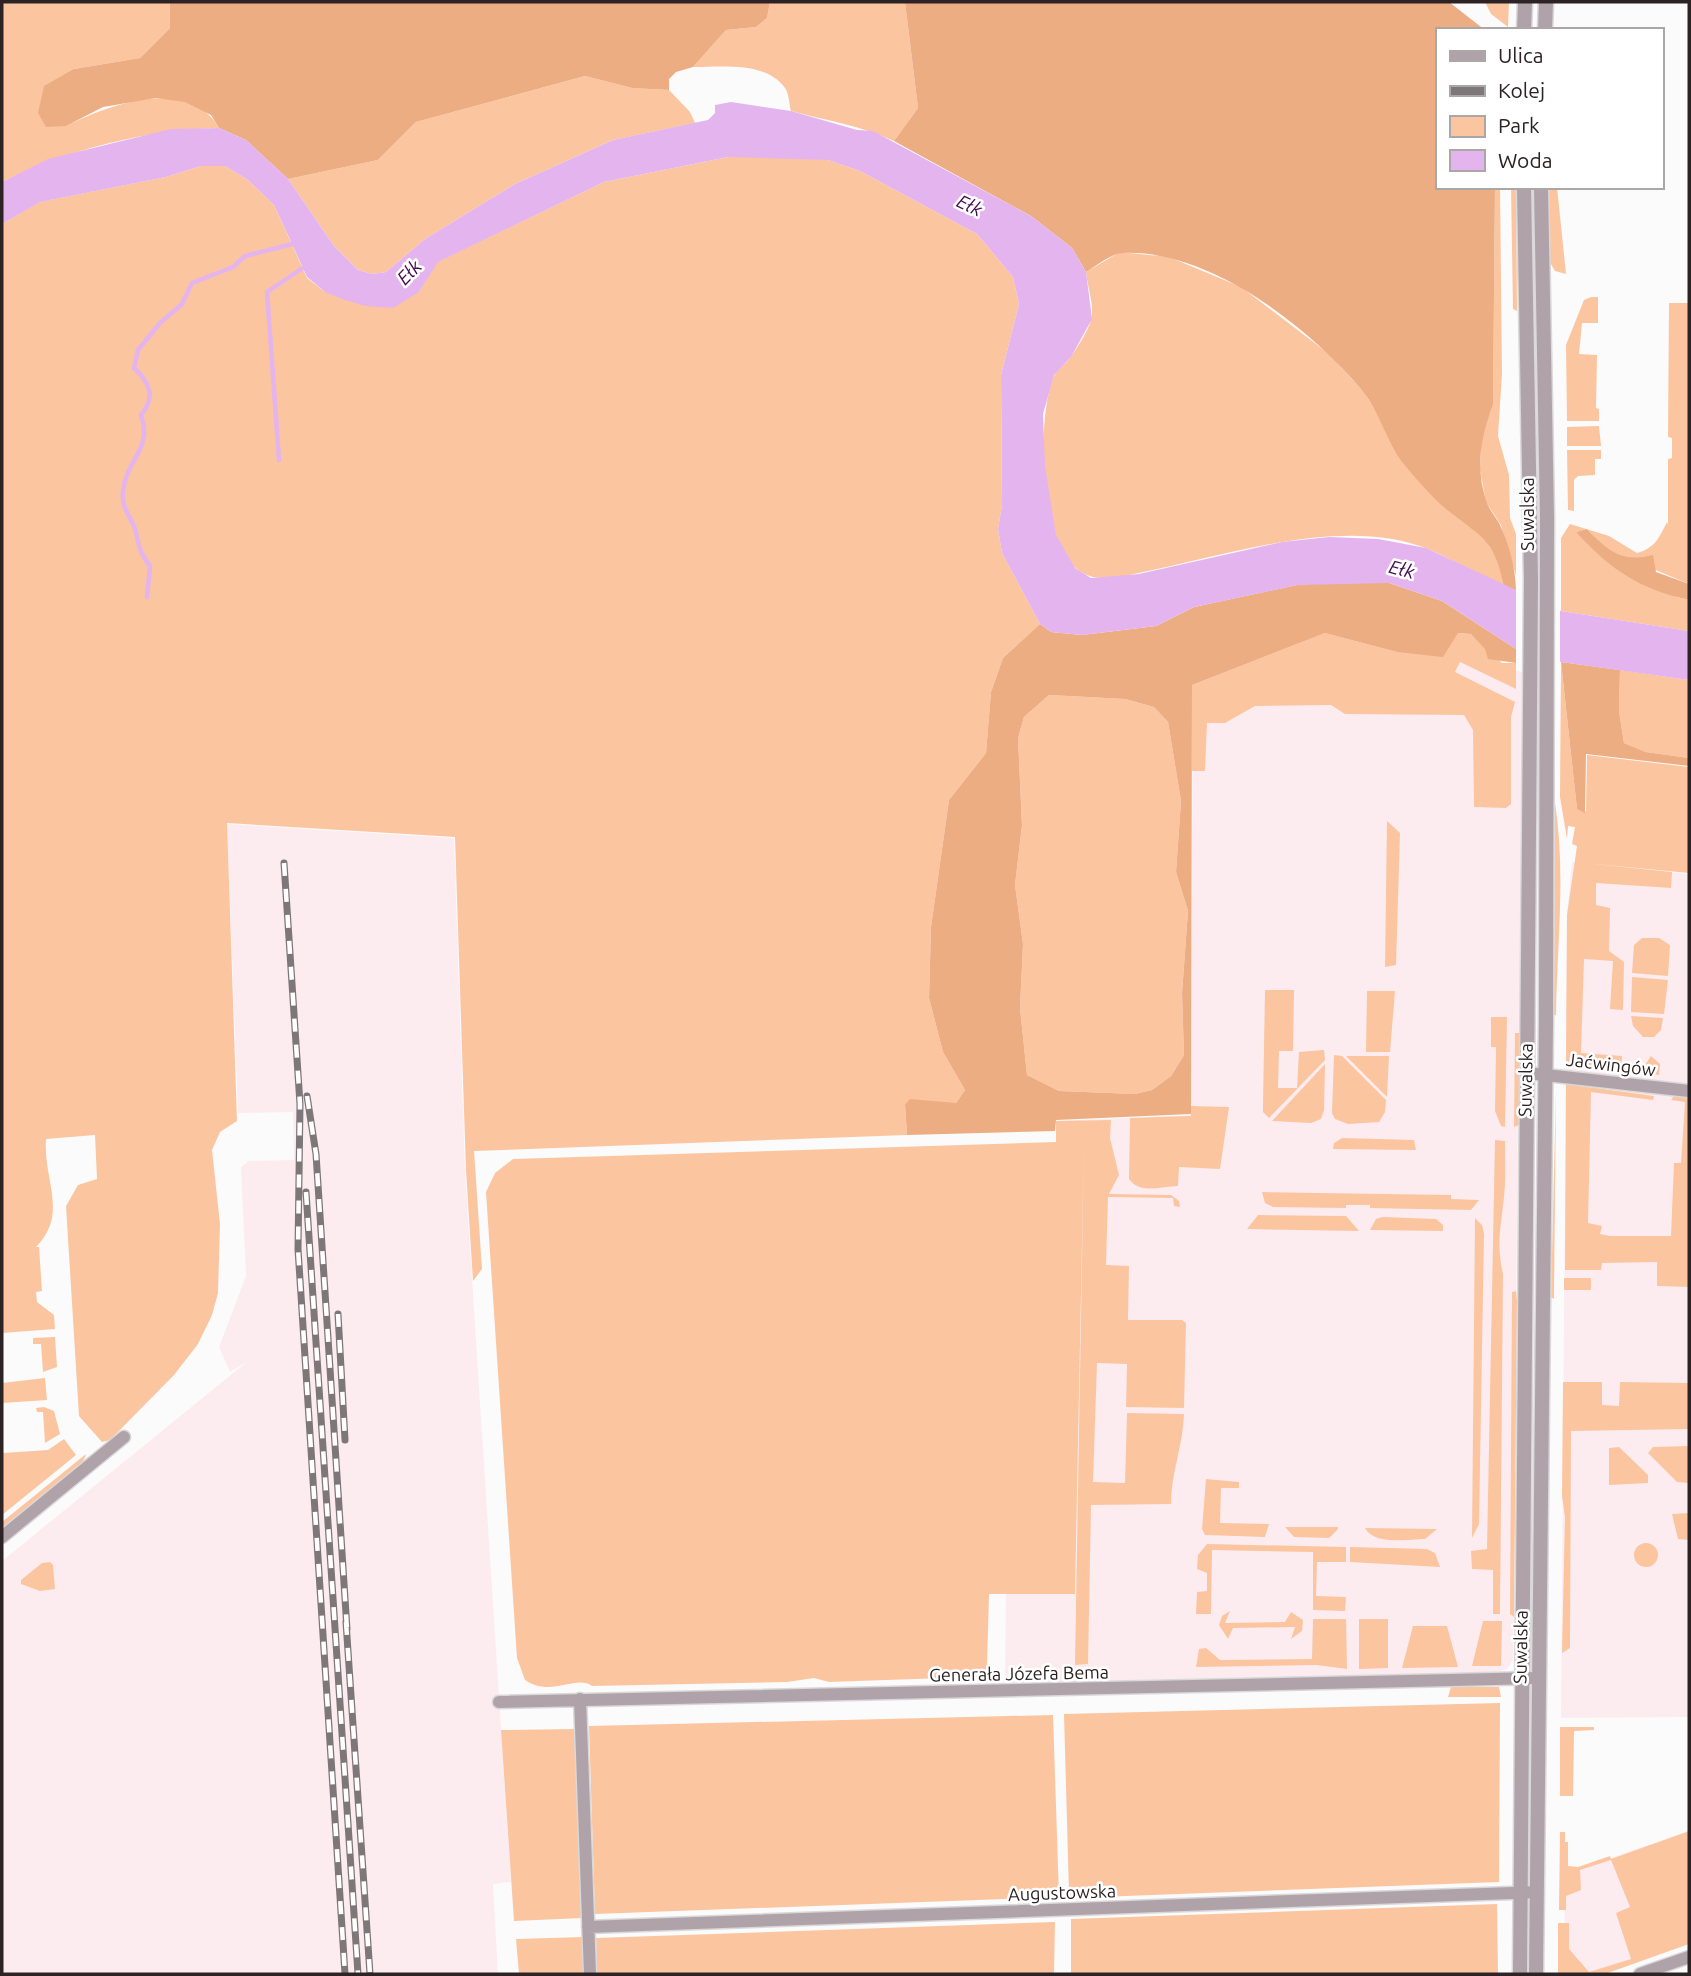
<svg xmlns="http://www.w3.org/2000/svg" width="1691" height="1976" font-family="Ubuntu,sans-serif">
  <rect width="100%" height="100%" fill="#fbfbfb"/>
  <!-- built -->
  <path fill="#fdecef" d="M 1330,621 L 1522,672 L 1513,1660 L 1507,1669 L 1496,1672 L 1012,1683 L 1005,1678 L 1006,1594 L 1075,1594 L 1084,1146 L 1056,1147 L 1056,1121 L 1191,1115 L 1193,674 Z
    M 227,824 L 454,838 L 465,1170 L 511,1882 L 493,1884 L 498,1974 L 2,1974 L 2,1561 L 248,1361 L 230,1372 L 219,1347 L 246,1276 L 241,1167 L 249,1161 L 294,1160 L 293,1112 L 238,1113 Z
    M 1572,862 L 1689,874 L 1689,1717 L 1561,1718 L 1567,915 Z
    M 1649,1845 L 1683,1946 L 1586,1974 L 1565,1950 L 1564,1874 Z"/>
  <!-- green -->
  <path fill="#fbc5a0" d="M 2,2 L 170,2 L 170,28 L 140,58 L 74,69 L 66,126 C 109,105 188,75 219,128 C 145,130 69,149 2,182 Z
    M 770,2 L 905,2 L 918,108 L 894,141 C 862,126 825,120 791,111 C 789,104 789,93 785,88 C 766,61 722,67 693,67 L 726,30 L 756,27 L 767,18 Z
    M 1485,2 L 1509,2 L 1508,27 L 1491,14 Z
    M 585,76 L 632,88 L 669,90 L 690,112 L 695,123 L 613,140 L 515,184 L 425,239 L 386,272 L 372,274 L 358,270 L 334,246 L 288,179 L 378,160 L 416,122 Z
    M 728,157 L 802,157 L 828,160 L 860,171 L 977,234 L 1013,277 L 1019,304 L 1001,375 L 1002,505 L 998,529 L 1002,553 L 1040,624 L 1003,658 L 991,692 L 986,753 L 949,800 L 931,927 L 929,998 L 943,1052 L 965,1090 L 956,1103 L 905,1105 L 907,1135 L 474,1151 L 482,1269 L 473,1281 L 466,1170 L 455,837 L 227,823 L 237,1121 L 220,1132 L 212,1150 L 220,1224 L 218,1293 L 212,1315 L 198,1344 L 174,1375 L 110,1440 L 102,1442 L 79,1416 L 66,1206 L 78,1185 L 97,1179 L 95,1135 L 46,1139 C 43,1180 69,1214 36,1247 L 39,1247 L 42,1291 L 36,1292 L 37,1302 L 54,1315 L 55,1329 L 2,1333 L 2,224 L 39,202 L 166,177 L 201,166 L 225,166 L 248,180 L 274,205 L 307,278 L 325,292 L 419,292 L 437,262 L 604,182 Z
    M 1495,187 L 1500,187 L 1502,374 L 1498,436 L 1509,475 L 1510,518 L 1516,534 L 1516,576 L 1501,525 L 1486,502 L 1480,470 L 1481,436 L 1493,405 Z
    M 1511,187 L 1516,187 L 1517,311 L 1513,309 Z
    M 1548,187 L 1557,187 L 1566,274 L 1555,271 L 1548,259 Z
    M 1120,252 L 1169,257 L 1241,287 L 1329,354 L 1363,391 L 1385,426 L 1401,460 L 1450,512 L 1481,533 L 1499,561 L 1504,587 C 1479,575 1454,560 1428,549 C 1336,512 1206,563 1112,578 C 1098,578 1088,578 1077,569 C 1039,539 1037,419 1053,378 C 1056,370 1065,365 1070,358 C 1077,348 1088,331 1091,320 C 1095,307 1087,285 1086,272 Z
    M 1591,297 L 1598,297 L 1598,323 L 1582,323 L 1579,354 L 1597,355 L 1596,408 L 1599,409 L 1599,421 L 1567,421 L 1566,345 L 1584,300 Z
    M 1669,303 L 1689,303 L 1689,584 L 1606,549 L 1587,529 L 1576,532 L 1676,597 L 1689,600 L 1689,631 L 1561,611 L 1561,538 L 1570,524 L 1609,536 L 1637,553 C 1655,548 1659,538 1667,522 L 1668,525 L 1668,459 L 1672,458 L 1672,438 L 1668,437 Z
    M 1599,426 L 1601,446 L 1567,446 L 1567,427 Z
    M 1567,450 L 1601,450 L 1601,459 L 1595,459 L 1595,475 L 1578,476 L 1574,480 L 1574,511 L 1568,510 Z
    M 1325,633 L 1397,652 L 1458,633 L 1471,634 L 1502,663 L 1516,663 L 1516,689 L 1460,662 L 1455,672 L 1515,702 L 1511,717 L 1511,804 L 1506,808 L 1474,807 L 1473,730 L 1464,715 L 1345,714 L 1331,705 L 1255,706 L 1225,723 L 1207,723 L 1205,771 L 1192,771 L 1192,685 Z
    M 1561,662 L 1577,809 L 1586,812 L 1587,755 L 1689,767 L 1689,873 L 1584,863 L 1672,872 L 1671,888 L 1596,883 L 1596,905 L 1610,908 L 1609,951 L 1624,962 L 1623,1010 L 1610,1009 L 1613,961 L 1584,959 L 1581,1053 L 1622,1056 L 1621,1071 L 1566,1064 L 1567,915 L 1577,846 L 1572,844 L 1575,827 L 1568,826 L 1567,839 L 1560,797 Z
    M 1620,670 L 1689,680 L 1689,758 L 1646,752 L 1624,743 L 1619,711 Z
    M 1049,695 L 1125,699 L 1154,707 L 1168,722 L 1181,801 L 1176,872 L 1188,911 L 1182,993 L 1184,1055 L 1171,1076 L 1152,1090 L 1135,1094 L 1059,1091 L 1027,1075 L 1020,1008 L 1023,944 L 1015,885 L 1022,825 L 1018,738 L 1024,717 Z
    M 1555,803 C 1566,873 1557,944 1556,1015 L 1554,1015 Z
    M 1387,821 L 1400,833 L 1396,965 L 1385,967 Z
    M 1642,938 L 1659,938 L 1670,945 L 1668,976 L 1632,973 L 1634,945 Z
    M 1632,977 L 1668,980 L 1664,1014 L 1631,1012 Z
    M 1265,990 L 1294,990 L 1293,1051 L 1279,1051 L 1278,1088 L 1297,1088 L 1299,1052 L 1324,1050 L 1325,1060 L 1269,1118 L 1263,1112 L 1263,1104 Z
    M 1367,991 L 1395,991 L 1390,1052 L 1366,1052 Z
    M 1631,1016 L 1663,1018 L 1661,1030 L 1654,1037 L 1643,1037 L 1633,1026 Z
    M 1491,1017 L 1507,1017 L 1505,1127 L 1501,1126 L 1495,1111 L 1496,1047 L 1491,1047 Z
    M 1515,1033 L 1520,1033 L 1519,1125 L 1514,1127 Z
    M 1334,1055 L 1342,1056 L 1386,1100 L 1385,1112 L 1379,1122 L 1348,1124 L 1335,1119 L 1332,1113 Z
    M 1346,1056 L 1389,1056 L 1387,1097 Z
    M 1651,1056 L 1660,1064 L 1659,1075 L 1625,1071 L 1626,1063 L 1645,1065 Z
    M 1325,1064 L 1324,1110 L 1321,1119 L 1311,1123 L 1272,1121 Z
    M 1566,1084 L 1654,1096 L 1653,1100 L 1591,1092 L 1588,1223 L 1602,1226 L 1600,1234 L 1610,1236 L 1671,1236 L 1674,1163 L 1681,1163 L 1685,1102 L 1671,1100 L 1674,1096 L 1689,1098 L 1689,1287 L 1657,1286 L 1657,1262 L 1602,1263 L 1601,1270 L 1565,1270 Z
    M 1556,1091 L 1554,1299 L 1551,1297 Z
    M 1191,1106 L 1229,1107 L 1220,1169 L 1179,1167 L 1178,1186 C 1162,1186 1140,1195 1129,1179 L 1130,1118 L 1191,1116 Z
    M 1111,1120 L 1110,1138 L 1119,1175 L 1109,1194 L 1171,1195 L 1179,1201 L 1180,1207 L 1174,1206 L 1173,1198 L 1108,1197 L 1106,1265 L 1129,1266 L 1128,1320 L 1182,1320 L 1186,1323 L 1184,1408 L 1126,1407 L 1127,1364 L 1097,1363 L 1093,1482 L 1125,1483 L 1127,1413 L 1184,1414 C 1183,1446 1171,1473 1171,1504 L 1091,1505 L 1088,1664 L 1075,1665 L 1084,1145 L 1075,1594 L 989,1594 L 987,1666 L 985,1675 L 973,1677 L 829,1682 L 814,1678 L 787,1682 L 592,1686 C 576,1674 551,1698 525,1680 L 517,1658 L 486,1192 L 495,1173 L 513,1159 L 1056,1142 L 1056,1121 Z
    M 1342,1138 L 1414,1140 L 1416,1150 L 1333,1149 L 1334,1143 Z
    M 1495,1140 L 1505,1141 C 1505,1159 1506,1178 1504,1197 C 1501,1227 1496,1243 1503,1274 L 1500,1614 L 1493,1614 L 1493,1570 L 1472,1569 L 1471,1551 L 1487,1549 Z
    M 1262,1192 L 1451,1195 L 1451,1199 L 1479,1200 L 1471,1210 L 1370,1208 L 1370,1205 L 1346,1205 L 1346,1208 L 1273,1207 L 1265,1203 Z
    M 1258,1215 L 1346,1216 L 1359,1231 L 1247,1229 Z
    M 1382,1217 L 1436,1219 L 1443,1225 L 1443,1231 L 1370,1230 L 1376,1219 Z
    M 1475,1218 L 1482,1225 L 1484,1234 L 1479,1524 L 1472,1538 Z
    M 1564,1278 L 1591,1278 L 1591,1290 L 1564,1290 Z
    M 1516,1291 L 1517,1301 L 1514,1617 L 1510,1614 L 1512,1292 Z
    M 55,1337 L 57,1367 L 43,1372 L 41,1344 L 33,1344 L 33,1338 Z
    M 45,1378 L 47,1400 L 2,1403 L 2,1383 Z
    M 1563,1382 L 1602,1382 L 1602,1405 L 1619,1406 L 1620,1382 L 1689,1383 L 1689,1429 L 1571,1431 L 1570,1648 L 1562,1653 L 1565,1517 L 1562,1496 Z
    M 44,1407 L 54,1411 L 60,1434 L 45,1443 L 43,1412 L 37,1412 L 36,1408 Z
    M 64,1439 L 76,1455 L 2,1515 L 3,1453 L 48,1450 Z
    M 1689,1446 L 1689,1483 L 1677,1482 L 1648,1453 L 1653,1447 Z
    M 1619,1447 L 1648,1475 L 1648,1483 L 1609,1485 L 1609,1448 Z
    M 86,1454 L 83,1462 L 2,1529 L 2,1522 Z
    M 1206,1479 L 1239,1482 L 1239,1488 L 1221,1488 L 1220,1523 L 1269,1524 L 1265,1537 L 1205,1535 L 1202,1529 Z
    M 1689,1513 L 1689,1540 L 1678,1539 L 1672,1514 Z
    M 1285,1527 L 1338,1527 L 1338,1529 L 1329,1538 L 1294,1537 Z
    M 1365,1528 L 1437,1529 L 1425,1539 C 1408,1539 1375,1546 1365,1528 Z
    M1634 1555a12 12 0 1 1 24 0a12 12 0 1 1-24 0Z
    M 1207,1544 L 1346,1547 L 1346,1562 L 1317,1562 L 1316,1596 L 1346,1597 L 1345,1611 L 1313,1610 L 1313,1552 L 1212,1550 L 1211,1614 L 1196,1614 L 1197,1592 L 1207,1591 L 1207,1573 L 1197,1569 L 1198,1555 Z
    M 1350,1547 L 1427,1549 L 1435,1553 L 1440,1567 L 1350,1562 Z
    M 50,1562 L 53,1565 L 55,1589 L 40,1591 L 21,1584 L 21,1580 L 42,1563 Z
    M 1230,1611 L 1225,1623 L 1285,1622 L 1291,1612 L 1303,1620 L 1302,1631 L 1291,1639 L 1295,1627 L 1233,1628 L 1228,1639 L 1219,1625 L 1222,1616 Z
    M 1313,1619 L 1346,1619 L 1347,1669 L 1317,1665 L 1196,1667 L 1199,1649 L 1206,1648 L 1220,1660 L 1312,1659 Z
    M 1359,1619 L 1388,1619 L 1388,1668 L 1359,1669 Z
    M 1483,1621 L 1502,1621 L 1501,1666 L 1472,1666 Z
    M 1413,1626 L 1447,1626 L 1458,1667 L 1402,1668 Z
    M 1451,1687 L 1499,1687 L 1501,1697 L 1448,1697 Z
    M 1500,1703 L 1499,1882 L 1072,1898 L 1069,1893 L 1064,1714 Z
    M 1053,1715 L 1059,1897 L 595,1914 L 589,1726 Z
    M 1560,1727 L 1594,1727 L 1594,1730 L 1574,1731 L 1573,1796 L 1560,1796 Z
    M 574,1729 L 582,1918 L 514,1921 L 501,1730 Z
    M 1689,1831 L 1689,1944 L 1605,1974 L 1558,1974 L 1558,1923 L 1569,1923 L 1569,1949 L 1589,1972 L 1631,1959 L 1616,1913 L 1630,1907 L 1611,1860 L 1580,1870 L 1581,1890 L 1566,1896 L 1566,1910 L 1559,1910 L 1560,1832 L 1565,1832 L 1565,1842 L 1568,1842 L 1568,1866 L 1578,1867 L 1610,1856 L 1611,1859 Z
    M 1497,1904 L 1498,1974 L 1071,1974 L 1071,1919 Z
    M 1055,1922 L 1054,1974 L 597,1974 L 596,1938 Z
    M 583,1937 L 584,1974 L 519,1974 L 516,1939 Z"/>
  <!-- forest -->
  <path fill="#ecad82" fill-rule="evenodd" d="M 170,2 L 770,2 L 767,18 L 756,27 L 726,30 L 693,67 L 676,72 L 669,79 L 669,90 L 632,88 L 585,76 L 416,122 L 378,160 L 288,179 L 246,140 L 219,128 L 211,115 L 185,102 L 156,98 L 103,107 L 66,126 L 46,127 L 38,113 L 44,86 L 74,69 L 140,58 L 170,28 Z
    M 905,2 L 1449,2 L 1485,30 L 1437,30 L 1437,187 L 1495,187 L 1493,405 C 1481,436 1475,467 1486,500 C 1488,508 1495,516 1499,523 C 1509,543 1516,570 1516,592 L 1504,587 C 1495,542 1485,539 1451,513 C 1434,500 1417,480 1403,463 C 1387,443 1380,412 1361,389 C 1309,327 1209,249 1123,253 C 1112,253 1096,266 1086,272 L 1072,248 L 1031,216 L 894,141 L 918,108 Z
    M 1587,529 C 1608,551 1622,563 1653,555 L 1656,572 L 1689,584 L 1689,600 C 1639,589 1610,569 1576,532 Z
    M 1337,582 L 1389,583 L 1442,601 L 1516,649 L 1516,663 L 1488,659 L 1485,649 L 1471,634 L 1458,633 L 1443,657 L 1397,652 L 1325,633 L 1192,685 L 1191,1114 L 1056,1120 L 1055,1131 L 907,1135 L 905,1105 L 910,1099 L 956,1103 L 965,1090 L 943,1052 L 929,998 L 931,927 L 949,800 L 986,753 L 991,692 L 1003,658 L 1040,624 L 1051,632 L 1082,635 L 1156,626 L 1194,607 L 1297,585 ZM 1049,695 L 1125,699 L 1154,707 L 1168,722 L 1181,801 L 1176,872 L 1188,911 L 1182,993 L 1184,1055 L 1171,1076 L 1152,1090 L 1135,1094 L 1059,1091 L 1027,1075 L 1020,1008 L 1023,944 L 1015,885 L 1022,825 L 1018,738 L 1024,717 Z
    M 1561,662 L 1620,670 L 1619,711 L 1624,743 L 1646,752 L 1689,758 L 1689,766 L 1586,754 L 1585,813 L 1577,809 Z"/>
  <!-- water -->
  <path fill="#e4b4ee" d="M 731,102 L 791,111 L 857,130 L 873,131 L 1031,216 L 1072,248 L 1086,272 L 1092,319 L 1071,357 L 1054,375 L 1043,414 L 1045,466 L 1056,535 L 1075,568 L 1091,578 L 1139,574 L 1282,542 L 1329,537 L 1378,539 L 1426,548 L 1561,611 L 1689,631 L 1689,680 L 1561,662 L 1516,649 L 1442,601 L 1389,583 L 1298,585 L 1194,607 L 1156,626 L 1082,635 L 1051,632 L 1040,624 L 1002,553 L 998,529 L 1002,505 L 1001,375 L 1019,304 L 1013,277 L 977,234 L 860,171 L 828,160 L 728,157 L 604,182 L 438,262 L 419,292 L 393,308 L 366,306 L 342,299 L 325,292 L 307,277 L 274,205 L 248,180 L 225,166 L 201,166 L 166,177 L 40,202 L 2,224 L 2,182 L 48,159 L 171,129 L 219,128 L 246,140 L 288,179 L 334,246 L 358,270 L 372,274 L 386,272 L 425,239 L 515,184 L 613,140 L 708,120 L 715,113 L 715,105 Z"/>
  <!-- pier -->
  <path fill="#fbfbfb" d="M 1516,588 L 1560,606 L 1560,665 L 1516,652 Z"/>
  <g fill="none" stroke-linecap="round" stroke-linejoin="round">
    <!-- stream -->
    <path stroke="#e4b4ee" stroke-width="4.5" d="M 279,460 L 267,292 L 307,265
      M 147,597 L 150,566 C 140,553 139,547 136,532 C 132,516 121,511 123,491 C 127,458 153,449 141,415 C 156,397 150,383 134,368 L 138,350 L 160,323 L 182,304 L 192,283 L 233,267 L 245,256 L 296,243"/>
    <!-- minor casing -->
    <g stroke="#dad8d9" stroke-width="15">
      <path id="minor" d="M 1528,1073 L 1689,1091
        M 2,1537 L 124,1437
        M 580,1699 L 590,1974
        M 499,1702 L 1539,1678
        M 588,1927 L 1537,1892
        M 1640,1974 L 1689,1957"/>
    </g>
    <!-- tertiary casing -->
    <g stroke="#dad8d9" stroke-width="17">
      <path id="tertiary" d="M 1524,30 L 1525,2
        M 1545,30 L 1546,2
        M 1520,1974 L 1531,580 L 1524,187
        M 1536,1974 L 1546,1023 L 1547,517 L 1541,187"/>
    </g>
    <!-- minor -->
    <use href="#minor" stroke="#afa3a9" stroke-width="12"/>
    <!-- tertiary -->
    <use href="#tertiary" stroke="#afa3a9" stroke-width="14"/>
    <!-- rail casing -->
    <g stroke="#7e7779" stroke-width="7">
      <path id="rail" d="M 284,863 L 300,1104 L 298,1249 L 345,1974
        M 307,1096 L 316,1154 L 347,1629
        M 306,1192 L 358,1974
        M 338,1314 L 345,1440
        M 346,1622 L 370,1974"/>
    </g>
    <!-- rail -->
    <use href="#rail" stroke="#fff" stroke-width="4.5" stroke-dasharray="13" stroke-linecap="butt"/>
  </g>
  <g text-anchor="middle" dominant-baseline="central" stroke-width="5" stroke-linejoin="round" paint-order="stroke">
    <!-- street labels -->
    <g font-size="18" fill="#2d2224" stroke="#fff">
      <text transform="translate(1527 514) rotate(-90)">Suwalska</text>
      <text transform="translate(1611 1064) rotate(7)">Jaćwingów</text>
      <text transform="translate(1525 1080) rotate(-89)">Suwalska</text>
      <text transform="translate(1520 1647) rotate(-89)">Suwalska</text>
      <text transform="translate(1019 1673) rotate(-1)">Generała Józefa Bema</text>
      <text transform="translate(1062 1892) rotate(-2)">Augustowska</text>
    </g>
    <!-- water labels -->
    <g font-size="19" font-style="italic" fill="#440a4f" stroke="#fff">
      <text transform="translate(970 205) rotate(26)">Ełk</text>
      <text transform="translate(409 272) rotate(-46)">Ełk</text>
      <text transform="translate(1402 569) rotate(15)">Ełk</text>
    </g>
  </g>
  <!-- border -->
  <rect width="1691" height="1976" fill="none" stroke="#2d2224" stroke-width="7"/>
  <!-- legend -->
  <rect x="1436" y="28" width="228" height="161" fill="#ffffff" stroke="#aba7a7" stroke-width="2"/>
  <rect x="1450" y="51" width="35" height="10" fill="#afa3a9" stroke="#aba7a7" stroke-width="2"/>
  <text x="1498" y="63" font-size="21" fill="#2d2224">Ulica</text>
  <rect x="1450" y="86" width="35" height="10" fill="#7e7779" stroke="#aba7a7" stroke-width="2"/>
  <text x="1498" y="98" font-size="21" fill="#2d2224">Kolej</text>
  <rect x="1450" y="116" width="35" height="21" fill="#fbc5a0" stroke="#aba7a7" stroke-width="2"/>
  <text x="1498" y="133" font-size="21" fill="#2d2224">Park</text>
  <rect x="1450" y="150" width="35" height="21" fill="#e4b4ee" stroke="#aba7a7" stroke-width="2"/>
  <text x="1498" y="168" font-size="21" fill="#2d2224">Woda</text>
</svg>
